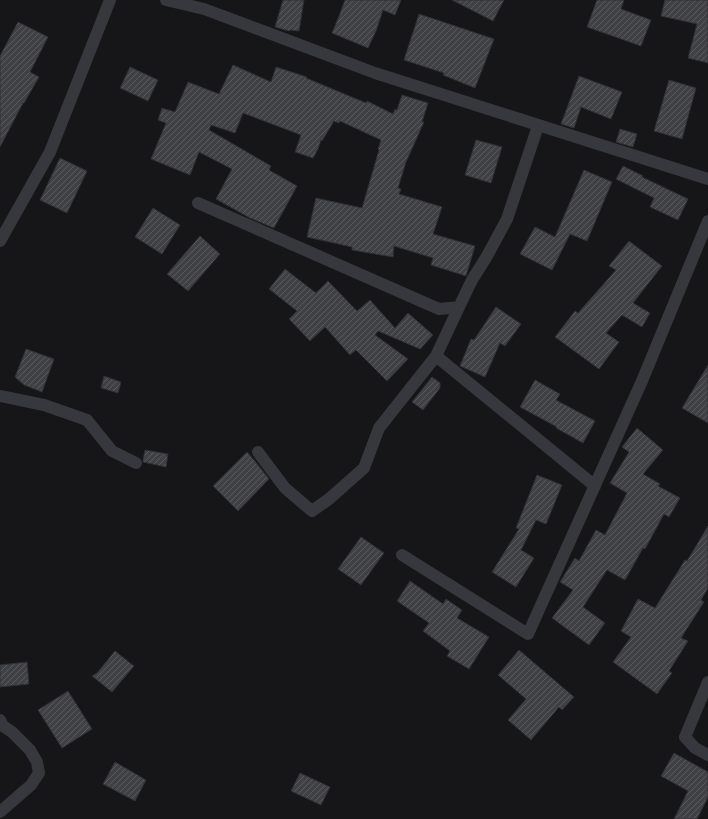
<svg xmlns="http://www.w3.org/2000/svg" width="708" height="819" font-family="Roboto,sans-serif">
  <defs>
    <pattern id="building-hatch" width="6" height="6" patternUnits="userSpaceOnUse"><rect width="6" height="6" fill="#404145"/><path d="M-1 1l2-2M0 6l6-6M5 7l2-2" fill="none" stroke="#595a5e"/></pattern>
  </defs>
  <rect width="100%" height="100%" fill="#161618"/>
  <!-- building -->
  <path fill="url(#building-hatch)" stroke="#303034" d="M 283,0 L 304,0 L 299,31 L 290,30 L 289,31 L 275,27 Z
    M 345,0 L 401,0 L 395,15 L 383,10 L 376,31 L 368,48 L 332,33 L 339,16 Z
    M 452,0 L 504,0 L 493,21 Z
    M 597,0 L 624,0 L 621,9 L 651,20 L 641,46 L 587,27 Z
    M 665,0 L 708,0 L 708,63 L 688,58 L 697,24 L 661,16 Z
    M 419,14 L 494,39 L 475,88 L 443,75 L 444,73 L 404,60 Z
    M 18,22 L 48,37 L 30,72 L 39,77 L 24,103 L 23,103 L 0,147 L 0,56 Z
    M 233,65 L 271,82 L 276,67 L 307,77 L 306,78 L 366,103 L 367,101 L 393,114 L 395,109 L 397,110 L 402,95 L 428,103 L 422,122 L 424,122 L 406,162 L 398,188 L 401,189 L 399,194 L 442,207 L 433,234 L 475,246 L 466,276 L 431,265 L 433,258 L 394,246 L 393,257 L 352,250 L 352,247 L 307,237 L 316,198 L 362,208 L 379,150 L 378,149 L 381,140 L 340,121 L 339,123 L 334,121 L 322,141 L 321,140 L 318,149 L 313,158 L 295,152 L 301,135 L 243,113 L 235,133 L 211,125 L 209,130 L 271,166 L 269,170 L 297,186 L 274,228 L 250,218 L 216,199 L 232,169 L 199,152 L 190,175 L 151,159 L 166,123 L 158,120 L 162,108 L 175,112 L 188,82 L 219,94 Z
    M 130,67 L 158,80 L 148,101 L 120,88 Z
    M 579,76 L 622,92 L 611,119 L 581,107 L 574,128 L 561,124 Z
    M 669,80 L 696,88 L 682,139 L 654,131 Z
    M 620,129 L 637,134 L 633,147 L 616,142 Z
    M 476,140 L 502,147 L 491,183 L 465,175 Z
    M 60,158 L 87,171 L 67,213 L 40,200 Z
    M 623,166 L 643,176 L 642,177 L 688,199 L 678,220 L 650,207 L 654,198 L 616,179 Z
    M 584,170 L 612,182 L 587,241 L 570,234 L 552,270 L 520,254 L 535,227 L 555,237 Z
    M 153,208 L 180,225 L 162,254 L 135,237 Z
    M 200,236 L 220,254 L 188,291 L 167,274 Z
    M 629,241 L 662,266 L 633,303 L 650,313 L 642,327 L 622,315 L 606,333 L 619,342 L 599,369 L 555,337 L 575,311 L 578,313 L 616,270 L 609,266 Z
    M 285,269 L 316,293 L 328,281 L 357,311 L 370,300 L 395,328 L 408,313 L 433,335 L 420,349 L 378,331 L 375,335 L 408,359 L 387,381 L 356,350 L 350,355 L 325,327 L 310,341 L 289,319 L 297,311 L 269,289 Z
    M 496,307 L 521,324 L 505,346 L 500,343 L 485,377 L 460,366 L 471,339 L 474,340 Z
    M 26,349 L 54,359 L 42,392 L 24,385 L 15,377 Z
    M 708,365 L 708,423 L 682,408 Z
    M 104,376 L 121,382 L 118,393 L 101,388 Z
    M 432,377 L 440,383 L 440,388 L 423,410 L 412,402 Z
    M 535,380 L 560,394 L 556,400 L 595,421 L 583,443 L 556,428 L 557,427 L 520,407 Z
    M 637,428 L 663,450 L 643,474 L 660,484 L 658,486 L 680,498 L 669,517 L 664,514 L 645,549 L 643,548 L 625,580 L 607,570 L 583,607 L 605,623 L 589,645 L 552,618 L 573,590 L 560,582 L 575,558 L 579,561 L 596,530 L 605,535 L 627,493 L 610,483 L 629,452 L 622,447 Z
    M 145,450 L 168,454 L 166,467 L 143,462 L 143,460 Z
    M 247,452 L 254,460 L 269,479 L 238,511 L 213,486 Z
    M 537,475 L 562,485 L 546,524 L 536,520 L 521,550 L 534,558 L 516,587 L 492,572 L 519,529 L 516,528 Z
    M 708,526 L 708,588 L 701,600 L 704,602 L 681,638 L 688,641 L 669,671 L 672,673 L 657,694 L 613,662 L 631,637 L 621,631 L 638,599 L 655,608 L 685,560 L 687,561 Z
    M 361,537 L 384,553 L 361,585 L 338,569 Z
    M 410,581 L 443,604 L 446,599 L 462,610 L 457,618 L 489,637 L 469,669 L 447,656 L 450,651 L 423,631 L 429,623 L 397,601 Z
    M 519,650 L 574,697 L 562,710 L 559,707 L 531,740 L 508,720 L 526,699 L 498,675 Z
    M 115,651 L 134,666 L 112,692 L 92,676 L 97,673 Z
    M 27,662 L 29,684 L 0,687 L 0,665 Z
    M 68,691 L 92,729 L 62,748 L 38,710 Z
    M 674,753 L 708,772 L 708,797 L 697,819 L 674,819 L 688,791 L 661,776 Z
    M 115,762 L 146,780 L 135,801 L 103,784 Z
    M 300,773 L 330,787 L 321,805 L 291,791 Z"/>
  <g fill="none" stroke-linecap="round" stroke-linejoin="round">
    <!-- street -->
    <path stroke="#37383d" stroke-width="12" d="M 166,0 L 204,9 L 375,73 L 708,179
      M 198,203 L 439,309 L 459,307 L 472,280 L 487,256 L 507,219 L 538,126
      M 0,241 L 50,152 L 110,0
      M 436,356 L 595,486
      M 0,396 L 44,405 L 87,420 L 112,451 L 136,463
      M 258,452 L 285,488 L 312,511 L 329,499 L 364,468 L 379,428 L 436,356 L 459,307
      M 402,555 L 528,634 L 642,381 L 708,221
      M 708,682 L 685,737 L 695,748 L 708,755
      M 0,720 L 3,726 L 12,732 L 30,750 L 37,762 L 39,773 L 31,785 L 0,812"/>
  </g>
</svg>
